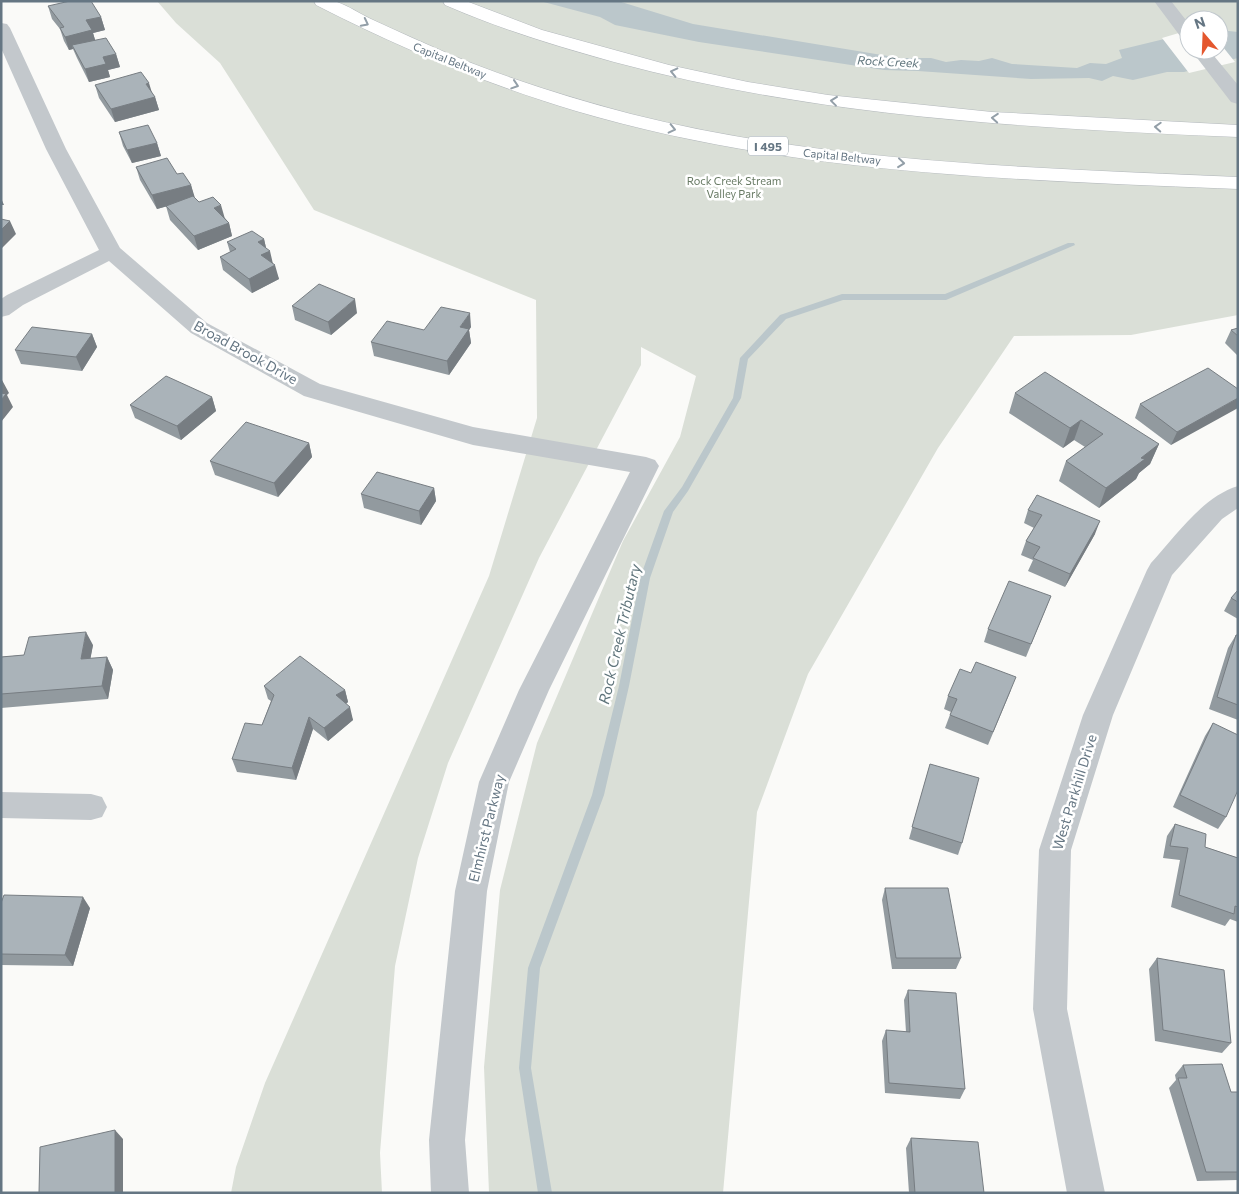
<svg xmlns="http://www.w3.org/2000/svg" width="1239" height="1194" font-family="Commissioner,sans-serif">
  <rect width="100%" height="100%" fill="#fafaf8"/>
  <!-- green -->
  <path fill="#dadfd7" fill-rule="evenodd" d="M 157,1 L 1238,1 L 1238,315 L 1131,335 L 1014,336 L 938,448 L 808,674 L 757,812 L 723,1193 L 489,1193 L 484,1067 L 500,890 L 537,743 L 623,541 L 680,437 L 696,376 L 641,347 L 641,365 L 539,558 L 448,763 L 418,858 L 395,966 L 380,1153 L 382,1193 L 231,1193 L 236,1167 L 265,1083 L 489,576 L 537,418 L 536,300 L 314,210 L 220,63 L 176,23 ZM 1189,20 L 1219,20 L 1219,50 L 1189,50 Z"/>
  <!-- water -->
  <path fill="#bbc7cb" d="M 540,1 L 618,1 L 693,24 L 900,58 L 931,58 L 946,62 L 961,60 L 979,61 L 992,58 L 1012,64 L 1077,68 L 1090,63 L 1106,64 L 1122,58 L 1119,50 L 1189,33 L 1189,50 L 1219,50 L 1219,30 L 1238,32 L 1238,58 L 1184,72 L 1167,72 L 1133,80 L 1113,76 L 1102,81 L 1089,78 L 1031,79 L 918,71 L 884,70 L 699,42 L 615,25 L 600,17 Z"/>
  <!-- pier -->
  <path fill="#fafaf8" d="M 1189,30 L 1189,50 L 1219,50 L 1219,42 L 1235,62 L 1189,73 L 1162,38 Z"/>
  <g fill="none" stroke-linecap="round" stroke-linejoin="round">
    <!-- stream -->
    <path fill="#bbc7cb" fill-rule="evenodd" d="M 1068,243 L 1074,243 L 1075,245 L 946,300 L 843,300 L 786,319 L 748,359 L 741,398 L 688,491 L 673,512 L 650,578 L 629,686 L 604,795 L 540,968 L 531,1068 L 552,1193 L 538,1193 L 519,1068 L 528,968 L 592,795 L 619,686 L 640,578 L 664,511 L 682,487 L 733,398 L 740,358 L 780,315 L 842,294 L 945,294 Z"/>
    <!-- motorway casing -->
    <g stroke="#b4b9bd" stroke-width="1">
      <path id="motorway" d="M 314,1 C 321,1 330,0 337,2 C 349,6 360,14 371,19 C 399,32 426,44 454,56 C 512,80 571,98 631,114 C 824,163 1039,168 1238,177 L 1238,189 C 1017,180 790,174 576,111 C 486,84 400,48 316,5 Z
        M 443,1 L 466,1 L 542,30 L 669,65 L 748,82 L 828,95 L 992,112 L 1238,125 L 1238,137 C 1028,128 818,117 614,62 C 556,46 500,29 445,5 Z"/>
    </g>
    <!-- minor -->
    <path fill="#c3c8cc" fill-rule="evenodd" d="M 1,23 L 7,24 L 10,28 L 66,149 L 120,248 L 207,323 L 320,384 L 473,427 L 646,457 L 655,460 L 659,466 L 549,690 L 509,782 L 487,891 L 465,1140 L 469,1193 L 431,1193 L 429,1140 L 455,891 L 479,782 L 519,690 L 630,472 L 473,445 L 304,396 L 191,333 L 109,261 L 23,305 L 9,315 L 1,317 L 1,299 L 7,295 L 99,250 L 46,149 L 1,48 Z
      M 1238,486 L 1238,508 L 1222,519 L 1172,575 L 1113,715 L 1071,850 L 1067,1009 L 1105,1193 L 1067,1193 L 1033,1009 L 1039,850 L 1083,715 L 1147,570 L 1151,563 C 1176,536 1202,497 1238,486 Z
      M 1,792 L 91,794 L 102,797 L 107,807 L 102,817 L 91,820 L 1,818 Z"/>
    <!-- tertiary -->
    <path fill="#c3c8cc" fill-rule="evenodd" d="M 1154,1 L 1171,1 L 1189,24 L 1189,41 L 1183,40 Z
      M 1191,50 L 1209,50 L 1238,85 L 1238,104 L 1231,102 Z"/>
    <!-- motorway -->
    <use href="#motorway" fill="#fff" fill-rule="evenodd"/>
  </g>
  <!-- wall -->
  <path fill="#929a9f" d="M 48,6 L 101,17 L 105,30 L 93,33 L 95,40 L 116,54 L 120,67 L 108,70 L 110,77 L 89,82 L 77,58 L 73,49 L 69,50 L 64,41 L 60,29 L 52,19 Z
    M 95,85 L 155,97 L 159,110 L 115,122 L 99,98 Z
    M 119,132 L 157,143 L 161,156 L 132,163 L 123,146 Z
    M 136,167 L 177,174 L 191,185 L 194,197 L 199,202 L 225,218 L 229,223 L 232,236 L 198,250 L 170,220 L 166,206 L 168,206 L 157,209 L 140,180 Z
    M 264,239 L 266,248 L 279,279 L 252,293 L 223,270 L 220,257 L 230,252 L 227,242 Z
    M 292,306 L 357,313 L 331,335 L 295,320 Z
    M 471,327 L 469,330 L 471,343 L 449,375 L 374,356 L 371,342 L 424,330 Z
    M 1238,328 L 1238,356 L 1225,343 L 1231,330 Z
    M 92,334 L 97,347 L 82,371 L 21,364 L 15,350 Z
    M 1238,389 L 1171,445 L 1135,418 L 1140,404 Z
    M 1015,393 L 1159,444 L 1150,464 L 1139,473 L 1136,479 L 1099,508 L 1059,481 L 1066,461 L 1085,447 L 1074,440 L 1063,448 L 1009,413 Z
    M 212,397 L 216,411 L 181,440 L 135,418 L 130,405 Z
    M 309,443 L 312,457 L 278,497 L 215,475 L 210,461 Z
    M 434,488 L 436,501 L 421,525 L 364,508 L 361,494 Z
    M 1028,510 L 1095,534 L 1065,587 L 1028,571 L 1033,560 L 1021,555 L 1026,541 L 1034,528 L 1024,523 Z
    M 1238,590 L 1238,619 L 1224,611 L 1231,598 Z
    M 1051,596 L 1026,657 L 984,642 L 988,629 Z
    M 1236,635 L 1238,635 L 1238,720 L 1209,709 L 1228,648 Z
    M 93,645 L 90,659 L 107,657 L 113,670 L 108,699 L 1,708 L 1,657 L 24,655 Z
    M 264,686 L 345,690 L 348,702 L 346,704 L 353,720 L 328,741 L 313,729 L 296,780 L 237,772 L 232,759 L 262,725 L 271,701 L 268,699 Z
    M 1011,690 L 988,745 L 945,728 L 951,712 L 944,709 L 948,696 Z
    M 1213,723 L 1226,817 L 1218,829 L 1173,807 L 1205,736 Z
    M 930,764 L 962,843 L 958,855 L 909,839 Z
    M 1175,824 L 1205,847 L 1238,858 L 1238,922 L 1230,919 L 1225,926 L 1171,907 L 1180,860 L 1163,858 L 1167,836 Z
    M 885,888 L 961,958 L 956,969 L 892,969 L 882,900 Z
    M 1,903 L 90,908 L 73,966 L 1,965 Z
    M 1157,958 L 1231,1043 L 1222,1053 L 1155,1041 L 1149,969 Z
    M 908,990 L 965,1089 L 960,1099 L 885,1093 L 882,1041 L 886,1030 L 906,1032 L 904,1000 Z
    M 1183,1065 L 1231,1092 L 1238,1092 L 1238,1180 L 1197,1181 L 1169,1088 L 1176,1080 L 1175,1075 Z
    M 911,1138 L 984,1193 L 909,1193 L 906,1148 Z"/>
  <!-- shaded-wall -->
  <path fill="#777d82" d="M 101,17 L 105,30 L 93,33 L 96,43 L 72,45 L 73,49 L 69,50 L 65,37 L 86,20 Z
    M 116,54 L 120,67 L 108,70 L 110,77 L 89,82 L 85,69 L 103,57 Z
    M 149,83 L 153,96 L 146,84 Z
    M 155,97 L 159,110 L 115,122 L 111,109 Z
    M 157,143 L 161,156 L 132,163 L 127,150 Z
    M 191,185 L 195,198 L 157,209 L 152,195 Z
    M 1,198 L 4,205 L 1,205 Z
    M 221,205 L 225,219 L 214,208 Z
    M 10,221 L 16,234 L 1,249 L 1,230 Z
    M 229,223 L 232,236 L 198,250 L 194,236 Z
    M 264,239 L 267,252 L 270,251 L 273,264 L 265,268 L 258,242 Z
    M 275,265 L 279,279 L 252,293 L 249,279 Z
    M 355,299 L 357,313 L 331,335 L 328,322 Z
    M 470,313 L 471,327 L 469,330 L 471,343 L 449,375 L 447,361 L 460,327 Z
    M 92,334 L 97,347 L 82,371 L 76,357 Z
    M 2,380 L 9,393 L 7,395 L 13,407 L 1,422 L 1,381 Z
    M 212,397 L 216,411 L 181,440 L 177,426 Z
    M 1238,398 L 1238,408 L 1171,445 L 1177,432 Z
    M 1081,420 L 1074,440 L 1063,448 L 1070,428 Z
    M 309,443 L 312,457 L 278,497 L 274,483 Z
    M 1159,444 L 1150,464 L 1139,473 L 1136,479 L 1099,508 L 1106,488 L 1141,458 Z
    M 434,488 L 436,501 L 421,525 L 419,511 Z
    M 1100,521 L 1095,534 L 1065,587 L 1070,574 Z
    M 86,632 L 93,645 L 88,672 L 81,659 Z
    M 107,657 L 113,670 L 108,699 L 102,686 Z
    M 345,690 L 348,702 L 340,708 L 336,695 Z
    M 350,707 L 353,720 L 328,741 L 324,728 Z
    M 309,717 L 313,729 L 296,780 L 292,768 Z
    M 83,897 L 90,908 L 73,966 L 65,955 Z
    M 115,1130 L 123,1139 L 123,1193 L 115,1193 Z"/>
  <!-- building -->
  <path fill="#aab3b9" stroke="#777d82" d="M 70,1 L 91,1 L 101,17 L 86,20 L 92,30 L 65,37 L 60,28 L 64,27 L 48,6 Z
    M 106,38 L 116,54 L 103,57 L 106,64 L 85,69 L 72,45 Z
    M 141,72 L 149,83 L 146,84 L 155,97 L 111,109 L 95,85 Z
    M 148,125 L 157,143 L 127,150 L 119,132 Z
    M 167,158 L 177,174 L 183,173 L 191,185 L 152,195 L 136,167 Z
    M 193,196 L 199,202 L 213,197 L 221,205 L 214,208 L 229,223 L 194,236 L 166,206 Z
    M 1,219 L 10,221 L 1,230 Z
    M 252,231 L 264,239 L 258,242 L 270,251 L 261,255 L 275,265 L 249,279 L 220,257 L 236,249 L 227,242 Z
    M 319,284 L 355,299 L 328,322 L 292,306 Z
    M 441,307 L 470,313 L 460,327 L 469,329 L 447,361 L 371,342 L 387,321 L 424,330 Z
    M 32,327 L 92,334 L 76,357 L 15,350 Z
    M 1238,328 L 1238,336 L 1231,330 Z
    M 1208,368 L 1238,389 L 1238,398 L 1177,432 L 1140,404 Z
    M 1045,372 L 1159,444 L 1141,458 L 1145,459 L 1106,488 L 1066,461 L 1103,434 L 1081,420 L 1070,428 L 1015,393 Z
    M 166,376 L 212,397 L 177,426 L 130,405 Z
    M 1,393 L 6,394 L 1,400 Z
    M 246,422 L 309,443 L 274,483 L 210,461 Z
    M 377,472 L 434,488 L 419,511 L 361,494 Z
    M 1037,495 L 1100,521 L 1070,574 L 1033,558 L 1040,547 L 1026,541 L 1042,515 L 1028,510 Z
    M 1009,581 L 1051,596 L 1031,644 L 988,629 Z
    M 1238,590 L 1238,602 L 1231,598 Z
    M 86,632 L 81,659 L 107,657 L 102,686 L 1,694 L 1,657 L 24,655 L 29,637 Z
    M 1236,635 L 1238,635 L 1238,705 L 1217,697 Z
    M 300,656 L 345,690 L 336,695 L 350,707 L 324,728 L 309,717 L 292,768 L 232,759 L 245,723 L 262,725 L 274,695 L 264,686 Z
    M 976,662 L 1016,677 L 993,732 L 950,715 L 957,699 L 948,696 L 960,669 L 971,673 Z
    M 1213,723 L 1238,735 L 1238,790 L 1226,817 L 1180,795 Z
    M 930,764 L 979,778 L 962,843 L 912,827 Z
    M 1175,824 L 1206,834 L 1205,847 L 1238,858 L 1238,907 L 1235,906 L 1234,914 L 1179,895 L 1188,848 L 1170,846 Z
    M 885,888 L 948,888 L 961,958 L 896,958 Z
    M 4,895 L 83,897 L 65,955 L 1,954 L 1,903 Z
    M 1157,958 L 1224,970 L 1231,1043 L 1163,1030 Z
    M 908,990 L 956,993 L 965,1089 L 889,1083 L 886,1030 L 910,1032 Z
    M 1222,1064 L 1231,1092 L 1238,1092 L 1238,1172 L 1206,1172 L 1178,1078 L 1187,1078 L 1183,1065 Z
    M 115,1130 L 115,1193 L 39,1193 L 40,1147 Z
    M 911,1138 L 978,1142 L 984,1193 L 915,1193 Z"/>
  <!-- one-way arrows -->
  <defs><path id="oneway-chevron" d="M-2-3.5L2.5 0L-2 3.5" fill="none" stroke-width="1.6" stroke-linecap="round" stroke-linejoin="round" transform="scale(1.25)"/></defs>
  <g stroke="#939fa8">
    <use href="#oneway-chevron" transform="translate(365 23) rotate(27)"/>
    <use href="#oneway-chevron" transform="translate(674 72) rotate(-167)"/>
    <use href="#oneway-chevron" transform="translate(515 85) rotate(18)"/>
    <use href="#oneway-chevron" transform="translate(834 101) rotate(-173)"/>
    <use href="#oneway-chevron" transform="translate(995 118) rotate(-176)"/>
    <use href="#oneway-chevron" transform="translate(1158 127) rotate(-177)"/>
    <use href="#oneway-chevron" transform="translate(672 129) rotate(13)"/>
    <use href="#oneway-chevron" transform="translate(901 163) rotate(6)"/>
  </g>
  <g text-anchor="middle" dominant-baseline="central" stroke-width="5" stroke-linejoin="round" paint-order="stroke">
    <!-- far-street labels -->
    <g font-size="11" fill="#657683" stroke="#fff">
      <text transform="translate(450 60) rotate(22)">Capital Beltway</text>
      <text transform="translate(842 156) rotate(6)">Capital Beltway</text>
    </g>
    <!-- far-park labels -->
    <g font-size="11" fill="#687a64" stroke="#fff">
      <text x="734" y="180">Rock Creek Stream<tspan x="734" dy="13">Valley Park</tspan></text>
    </g>
    <!-- far-water labels -->
    <g font-size="12" font-style="italic" fill="#60757c" stroke="#fff">
      <text transform="translate(888 61) rotate(3)">Rock Creek</text>
    </g>
    <!-- shield labels -->
    <rect fill="#fff" stroke="#939fa8" stroke-width="1" x="748" y="136.5" width="40" height="19" rx="4"/>
    <g font-size="12" font-weight="bold" fill="#657683">
      <text x="768" y="146">I 495</text>
    </g>
    <!-- street labels -->
    <g font-size="14" fill="#657683" stroke="#fff">
      <text transform="translate(246 352) rotate(29)">Broad Brook Drive</text>
      <text transform="translate(1074 792) rotate(-73)">West Parkhill Drive</text>
      <text transform="translate(486 828) rotate(-76)">Elmhirst Parkway</text>
    </g>
    <!-- water labels -->
    <g font-size="15" font-style="italic" fill="#60757c" stroke="#fff">
      <text transform="translate(619 634) rotate(-77)">Rock Creek Tributary</text>
    </g>
  </g>
  <!-- border -->
  <rect width="1239" height="1194" fill="none" stroke="#657683" stroke-width="5"/>
  <!-- north arrow -->
  <g transform="translate(1204 35) rotate(341)"><circle r="24" fill="#ffffff" stroke="#c1c8cd"/>
  <path d="M0-4L9 19L0 12L-9 19Z" fill="#e4572e"/>
  <text y="-8" font-size="14" font-weight="bold" text-anchor="middle" fill="#657683">N</text>
  </g>
</svg>
